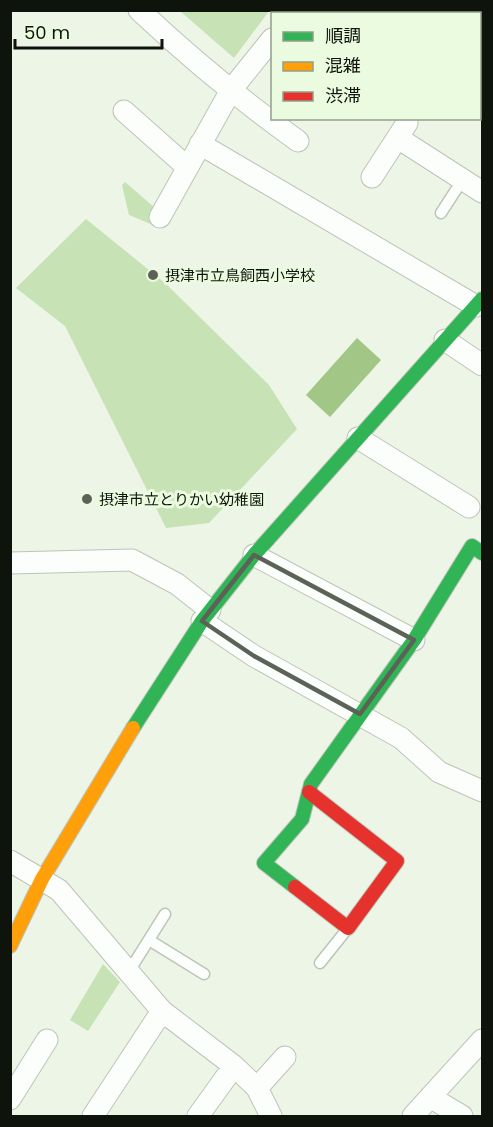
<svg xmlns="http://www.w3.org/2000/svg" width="493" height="1127" font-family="Poppins,'Noto Sans JP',sans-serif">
  <rect width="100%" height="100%" fill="#ecf5e6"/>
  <!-- green -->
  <path fill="#c7e2b5" d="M 180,11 L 269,11 L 234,58 Z
    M 125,182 L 162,214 L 153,225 L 129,215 L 122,185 Z
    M 86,219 L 165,283 L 269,385 L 297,429 L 209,523 L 166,528 L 65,326 L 16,288 Z
    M 103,964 L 120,982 L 88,1031 L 70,1020 Z"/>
  <!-- water -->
  <path fill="#a2c686" d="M 357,338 L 381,360 L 330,417 L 306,395 Z"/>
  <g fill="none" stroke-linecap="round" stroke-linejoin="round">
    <!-- lane casing -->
    <g stroke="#bdc4b9" stroke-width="13">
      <path id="lane" d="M 441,213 L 463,179
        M 149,940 L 204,974
        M 320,963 L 348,928
        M 128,973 L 165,914"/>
    </g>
    <!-- street casing -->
    <g stroke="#bdc4b9" stroke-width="23">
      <path id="street" d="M 139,10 C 189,57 242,101 298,141
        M 294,14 L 296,10
        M 480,33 L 482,35
        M 480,92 L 482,94
        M 124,111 L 187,167
        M 398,138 L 482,192
        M 200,144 L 476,306
        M 372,177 L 407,123
        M 160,217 L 231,90 L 272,39
        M 445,340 L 482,365
        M 358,438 L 469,507
        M 254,555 L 414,640
        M 10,563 L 132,560 L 177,584 L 210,610
        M 202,621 L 254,656 L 401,738 L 439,772 L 482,791
        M 10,861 L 59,890 L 162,1011 L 234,1066 L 257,1088 L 271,1116
        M 257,1088 L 285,1057
        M 430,1097 L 462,1116
        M 10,1099 L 47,1040
        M 93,1116 L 162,1011
        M 198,1116 L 234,1066
        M 413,1116 L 482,1040"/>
    </g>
    <!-- fast casing -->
    <g stroke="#bdc4b9" stroke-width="16">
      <path id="fast" d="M 133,728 L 202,621 L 254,555 L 482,299
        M 295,887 L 264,863 L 302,819 L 311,784 L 414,640 L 472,546 L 482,553"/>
    </g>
    <!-- slow casing -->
    <g stroke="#bdc4b9" stroke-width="16">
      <path id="slow" d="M 10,946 L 42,879 L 133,728"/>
    </g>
    <!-- jam casing -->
    <g stroke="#bdc4b9" stroke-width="16">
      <path id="jam" d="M 295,887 L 348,928 L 397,861 L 309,792"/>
    </g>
    <!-- lane -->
    <use href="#lane" stroke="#fcfefb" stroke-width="10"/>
    <!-- street -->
    <use href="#street" stroke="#fcfefb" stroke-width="21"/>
    <!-- fast -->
    <use href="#fast" stroke="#30b455" stroke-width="14"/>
    <!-- slow -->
    <use href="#slow" stroke="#ff9f0a" stroke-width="14"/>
    <!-- jam -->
    <use href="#jam" stroke="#e5322d" stroke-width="14"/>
  </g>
  <!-- marked area -->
  <path fill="none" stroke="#5c6258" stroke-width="4.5" stroke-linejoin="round" d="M 254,555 L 414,640 L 360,714 L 254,656 L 202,621 Z"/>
  <!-- markers -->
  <g fill="#5c6258" stroke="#ebfbe0" stroke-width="2">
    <circle cx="153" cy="275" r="6"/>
    <circle cx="87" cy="499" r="6"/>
  </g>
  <g text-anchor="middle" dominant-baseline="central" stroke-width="6" stroke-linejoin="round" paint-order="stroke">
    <!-- poi labels -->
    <g font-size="15" fill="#0e130b" stroke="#ebfbe0" text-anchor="start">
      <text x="165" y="275">摂津市立鳥飼西小学校</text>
      <text x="99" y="499">摂津市立とりかい幼稚園</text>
    </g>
  </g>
  <!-- border -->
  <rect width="493" height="1127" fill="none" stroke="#0e130b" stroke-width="24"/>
  <!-- legend -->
  <rect x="271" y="12" width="210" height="108" fill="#ebfbe0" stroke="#939e8b" stroke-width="1.5"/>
  <rect x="283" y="32" width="30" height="9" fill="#30b455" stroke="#939e8b" stroke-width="1.5"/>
  <text x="325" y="42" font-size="18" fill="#0e130b">順調</text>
  <rect x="283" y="62" width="30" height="9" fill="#ff9f0a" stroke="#939e8b" stroke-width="1.5"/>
  <text x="325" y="72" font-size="18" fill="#0e130b">混雑</text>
  <rect x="283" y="92" width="30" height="9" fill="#e5322d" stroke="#939e8b" stroke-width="1.5"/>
  <text x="325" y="102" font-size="18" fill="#0e130b">渋滞</text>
  <!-- scale -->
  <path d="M15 39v9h147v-9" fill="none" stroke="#0e130b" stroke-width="3"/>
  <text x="24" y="39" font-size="18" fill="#0e130b" stroke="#ebfbe0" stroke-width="4.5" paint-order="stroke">50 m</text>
</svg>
